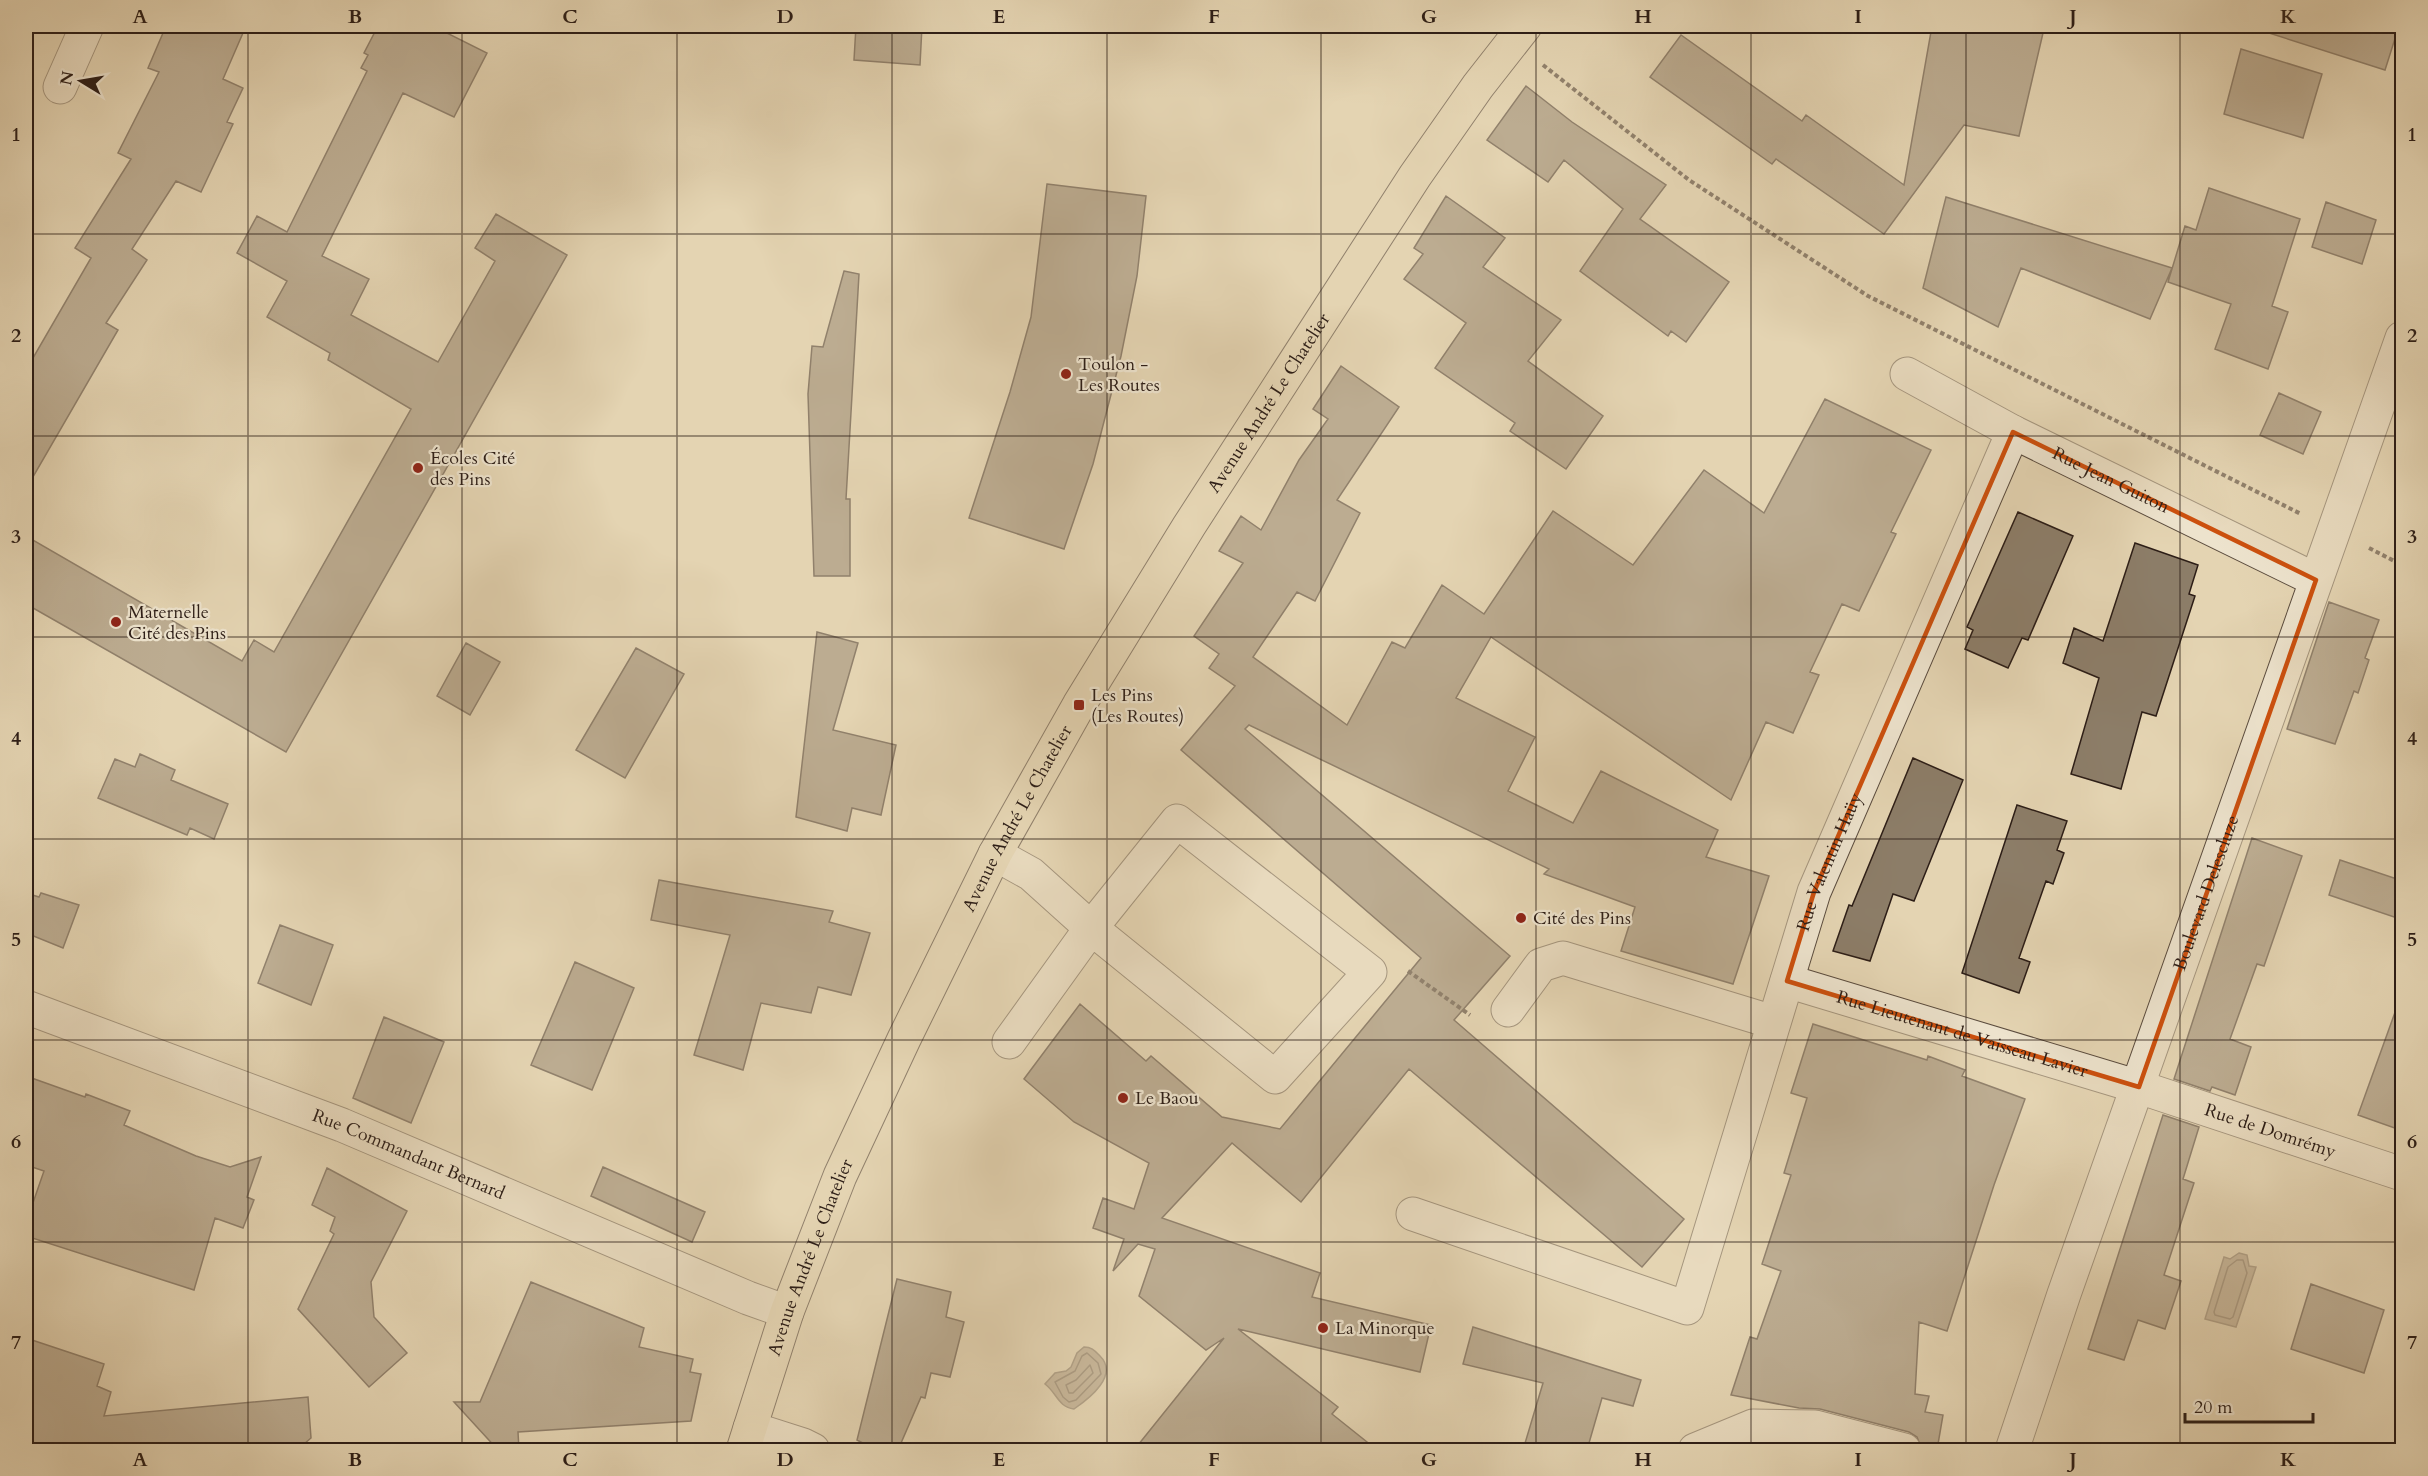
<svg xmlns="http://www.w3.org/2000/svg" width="2428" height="1476" font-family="Cardo,serif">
  <rect width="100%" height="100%" fill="#e4d4b2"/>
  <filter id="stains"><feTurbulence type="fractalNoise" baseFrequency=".00333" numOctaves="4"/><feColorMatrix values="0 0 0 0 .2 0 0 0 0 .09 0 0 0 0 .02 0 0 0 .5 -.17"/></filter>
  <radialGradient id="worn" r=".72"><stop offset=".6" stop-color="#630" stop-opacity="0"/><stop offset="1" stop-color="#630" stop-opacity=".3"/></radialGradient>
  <!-- water -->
  <path fill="#a6967d" stroke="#766654" stroke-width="1.5" d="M 2239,1253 L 2247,1255 L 2249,1266 L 2256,1267 L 2236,1327 L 2205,1319 L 2224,1257 L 2230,1259 Z
    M 1084,1347 C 1092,1347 1095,1351 1100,1356 C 1119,1375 1090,1398 1074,1409 C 1058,1407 1057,1393 1045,1384 L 1055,1373 L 1066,1371 L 1071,1367 L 1077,1353 Z"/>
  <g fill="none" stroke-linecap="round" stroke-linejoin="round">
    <!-- shore -->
    <path stroke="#6a5a4a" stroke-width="1.5" d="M 2237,1260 L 2243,1260 L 2247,1273 L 2233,1317 L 2230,1319 L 2215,1315 L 2214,1312 L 2228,1267 Z
      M 1087,1353 L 1098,1363 L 1101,1374 L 1076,1400 L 1069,1402 L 1063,1397 L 1055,1382 L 1075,1371 L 1082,1356 Z
      M 1090,1365 L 1093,1373 L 1073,1393 L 1069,1393 L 1066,1385 L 1076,1380 Z"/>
  </g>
  <!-- building -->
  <path fill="#8c7d68" stroke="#2d1e17" stroke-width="1.5" d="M 166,26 L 246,26 L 223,79 L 243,88 L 227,122 L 233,124 L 201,192 L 176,181 L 132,249 L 147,260 L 106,323 L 118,330 L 26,489 L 26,370 L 91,258 L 75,248 L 131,159 L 118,153 L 159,72 L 148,68 Z
    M 378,26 L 433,26 L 487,53 L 454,117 L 403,93 L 322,256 L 369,279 L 351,315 L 438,362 L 495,261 L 475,248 L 496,214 L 567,255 L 286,752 L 26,604 L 26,536 L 242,661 L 254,640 L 274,652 L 411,409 L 328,360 L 330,353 L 267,317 L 287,281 L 237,253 L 257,216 L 287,232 L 367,71 L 361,68 L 368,55 L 364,53 Z
    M 856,26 L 922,26 L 920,65 L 854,60 Z
    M 1932,26 L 2012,26 L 2043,33 L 2019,136 L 1964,125 L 1884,234 L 1776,159 L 1772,164 L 1650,77 L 1681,35 L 1802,121 L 1806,115 L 1904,185 Z
    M 2270,26 L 2399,26 L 2385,70 L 2269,33 Z
    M 2241,49 L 2322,74 L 2303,138 L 2224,114 Z
    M 1526,86 L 1572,122 L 1666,185 L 1640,219 L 1729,282 L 1686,342 L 1671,331 L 1668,336 L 1580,271 L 1623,209 L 1564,160 L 1548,182 L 1487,140 Z
    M 1047,184 L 1146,196 L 1137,276 L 1121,356 L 1093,464 L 1064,549 L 969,518 L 1010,392 L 1031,317 Z
    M 2209,188 L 2300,219 L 2272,306 L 2288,312 L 2268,369 L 2215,349 L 2231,304 L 2168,282 L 2185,226 L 2196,230 Z
    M 1446,196 L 1505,238 L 1483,267 L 1561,320 L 1528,361 L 1603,416 L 1566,469 L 1510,431 L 1515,423 L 1435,368 L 1466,323 L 1404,279 L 1423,254 L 1414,248 Z
    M 1946,197 L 2172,268 L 2150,319 L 2021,268 L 1998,327 L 1923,288 Z
    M 2326,202 L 2376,220 L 2362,264 L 2312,247 Z
    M 844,271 L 859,274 L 846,499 L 850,499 L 850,576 L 814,576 L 808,394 L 812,346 L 823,347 Z
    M 1341,366 L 1399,407 L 1337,500 L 1360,513 L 1315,601 L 1297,592 L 1253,657 L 1347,725 L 1392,642 L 1405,648 L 1442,585 L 1484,614 L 1553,511 L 1633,565 L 1704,470 L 1764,513 L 1825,399 L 1931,450 L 1891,532 L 1896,534 L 1859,611 L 1842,604 L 1810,672 L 1819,675 L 1793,733 L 1766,722 L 1731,800 L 1491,637 L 1456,698 L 1535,737 L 1508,791 L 1573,823 L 1601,771 L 1718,830 L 1706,857 L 1769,876 L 1733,984 L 1621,951 L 1635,907 L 1544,874 L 1549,869 L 1249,725 L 1245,729 L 1510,956 L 1454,1020 L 1684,1219 L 1642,1267 L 1409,1069 L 1301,1202 L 1232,1143 L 1162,1218 L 1320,1273 L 1312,1297 L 1431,1325 L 1420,1372 L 1238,1329 L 1338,1407 L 1332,1414 L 1377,1450 L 1134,1450 L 1224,1338 L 1206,1350 L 1139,1296 L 1155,1249 L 1138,1244 L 1113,1271 L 1124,1239 L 1093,1228 L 1103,1198 L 1134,1209 L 1149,1163 L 1074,1122 L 1024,1079 L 1080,1004 L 1146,1061 L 1151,1056 L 1222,1117 L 1280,1129 L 1421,958 L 1181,750 L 1235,686 L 1209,668 L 1219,654 L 1194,636 L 1243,563 L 1219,551 L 1241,516 L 1261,530 L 1299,460 L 1328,419 L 1313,409 Z
    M 2279,393 L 2321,412 L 2303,454 L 2260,435 Z
    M 2018,512 L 2073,536 L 2028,640 L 2022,638 L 2008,668 L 1965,649 L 1973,630 L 1967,627 Z
    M 2135,543 L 2198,565 L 2189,594 L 2195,596 L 2156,716 L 2142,712 L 2121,789 L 2071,774 L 2099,678 L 2063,663 L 2074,628 L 2103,641 Z
    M 2329,602 L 2379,620 L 2365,658 L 2369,660 L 2358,693 L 2354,691 L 2335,744 L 2287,729 Z
    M 817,632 L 858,643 L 833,730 L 896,745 L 881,815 L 852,808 L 847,831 L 796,817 Z
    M 466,643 L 500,662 L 470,715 L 437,696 Z
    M 636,648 L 684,674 L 625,778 L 576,750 Z
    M 140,754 L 175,770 L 171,780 L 228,804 L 214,839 L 190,828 L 187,835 L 98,798 L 115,759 L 135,767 Z
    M 1913,758 L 1963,780 L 1914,901 L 1893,894 L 1870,961 L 1833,951 L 1849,905 L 1852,906 Z
    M 2017,805 L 2067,821 L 2057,850 L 2064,853 L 2053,884 L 2046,881 L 2019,958 L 2030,962 L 2019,993 L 1962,973 Z
    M 2252,838 L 2302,856 L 2264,966 L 2257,964 L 2230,1039 L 2251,1047 L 2235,1095 L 2212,1087 L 2210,1091 L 2174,1079 Z
    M 2340,860 L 2403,881 L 2403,920 L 2329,895 Z
    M 659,880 L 833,911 L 829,922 L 870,933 L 851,995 L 818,987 L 811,1013 L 761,1003 L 743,1070 L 694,1055 L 730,935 L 651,920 Z
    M 26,893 L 39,897 L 41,893 L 79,905 L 63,948 L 26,933 Z
    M 280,925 L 333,945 L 311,1005 L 258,983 Z
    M 575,962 L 634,988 L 592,1090 L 531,1065 Z
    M 2398,1004 L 2403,1005 L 2403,1131 L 2358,1115 Z
    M 384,1017 L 444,1042 L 411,1123 L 353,1098 Z
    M 1813,1024 L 1927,1060 L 1928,1056 L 1965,1070 L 1962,1076 L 2025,1099 L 1994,1185 L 1947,1331 L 1919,1322 L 1915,1394 L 1929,1396 L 1925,1412 L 1943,1415 L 1937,1450 L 1922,1450 L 1917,1437 L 1909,1432 L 1820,1409 L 1799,1408 L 1731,1395 L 1750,1337 L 1757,1339 L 1781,1271 L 1762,1264 L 1791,1175 L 1784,1173 L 1807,1098 L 1791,1093 Z
    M 26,1076 L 85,1097 L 86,1094 L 130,1111 L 124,1125 L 196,1156 L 230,1167 L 261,1157 L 247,1197 L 254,1200 L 243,1228 L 215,1218 L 194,1290 L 26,1236 L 26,1223 L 44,1171 L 26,1165 Z
    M 2163,1115 L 2199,1127 L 2183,1179 L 2194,1183 L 2164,1275 L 2181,1281 L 2165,1329 L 2138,1320 L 2124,1360 L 2088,1349 Z
    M 603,1167 L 705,1212 L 692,1242 L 591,1196 Z
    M 327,1168 L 407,1211 L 371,1282 L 374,1317 L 407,1353 L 369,1387 L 298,1309 L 334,1234 L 330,1231 L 335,1217 L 312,1205 Z
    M 897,1279 L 951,1292 L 946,1317 L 964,1322 L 950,1377 L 931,1373 L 925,1398 L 921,1397 L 898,1450 L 876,1450 L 857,1440 Z
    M 531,1282 L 644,1328 L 639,1347 L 693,1359 L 690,1372 L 701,1374 L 691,1421 L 518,1432 L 519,1450 L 498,1450 L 454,1402 L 480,1402 Z
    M 2311,1284 L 2384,1310 L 2364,1373 L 2291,1349 Z
    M 1473,1327 L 1641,1380 L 1633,1406 L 1602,1398 L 1587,1450 L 1523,1450 L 1543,1383 L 1463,1364 Z
    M 26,1338 L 104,1364 L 97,1386 L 111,1392 L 104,1416 L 308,1397 L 311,1438 L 297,1450 L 185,1448 L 184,1450 L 26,1450 Z
    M 1757,1445 L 1812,1446 L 1831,1450 L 1743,1450 Z"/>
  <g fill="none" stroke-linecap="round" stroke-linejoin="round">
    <!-- minor casing -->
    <g stroke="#5b4c3e" stroke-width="35">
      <g id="minor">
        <path d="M 60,87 L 87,26"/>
        <path id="s1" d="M 1907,374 L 2013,432 L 2316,580"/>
        <path d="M 995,854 L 1031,874 L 1091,928 L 1275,1077 L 1370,972 L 1177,821 L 1091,928 L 1009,1042"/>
        <path id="s2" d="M 1787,981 L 2139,1087 L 2402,1174"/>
        <path id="s3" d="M 26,1007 L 342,1125 L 748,1298 L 787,1312"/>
        <path d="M 1508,1010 L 1541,965 L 1563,958 L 1773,1022"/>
        <path id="s4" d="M 1413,1214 L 1687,1308 L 1814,892 L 2013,432"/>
        <path d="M 750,1428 L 803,1445 L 813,1450"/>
        <path d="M 1695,1450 L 1753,1426 L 1815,1427 L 1904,1450"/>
        <path id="s5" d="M 2012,1450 L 2064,1294 L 2402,338"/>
      </g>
    </g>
    <!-- major casing -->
    <g stroke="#2d1e17" stroke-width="35">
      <g id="major">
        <path id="s6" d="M 743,1450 L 787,1312 L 840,1176 L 904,1039 L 995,854 L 1079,705 L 1189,526 L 1415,176 L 1478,86 L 1525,26"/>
      </g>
    </g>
    <!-- path -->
    <path stroke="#2d1e17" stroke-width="4" stroke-dasharray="4.5 3" stroke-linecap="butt" d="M 1543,65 L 1689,180 L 1868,296 L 2301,514
      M 2369,548 L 2402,565
      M 1408,971 L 1470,1015"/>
    <!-- minor -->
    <use href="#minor" stroke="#ede3cd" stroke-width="33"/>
    <!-- major -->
    <use href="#major" stroke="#e4d4b2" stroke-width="33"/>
  </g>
  <!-- marked area -->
  <path d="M0 0H2428V1476H0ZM 2013,432 L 2316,580 L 2139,1087 L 1787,981 L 1814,892 Z" fill="#e4d4b2" fill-opacity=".55" fill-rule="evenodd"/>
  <path fill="none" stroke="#cc500e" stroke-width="4.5" stroke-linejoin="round" d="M 2013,432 L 2316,580 L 2139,1087 L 1787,981 L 1814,892 Z"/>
  <!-- grid -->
  <path fill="none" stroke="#2d1e17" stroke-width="1.5" stroke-opacity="0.55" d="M 248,26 L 248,1450M 462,26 L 462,1450M 677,26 L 677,1450M 892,26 L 892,1450M 1107,26 L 1107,1450M 1321,26 L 1321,1450M 1536,26 L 1536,1450M 1751,26 L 1751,1450M 1966,26 L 1966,1450M 2180,26 L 2180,1450M 26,234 L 2402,234M 26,436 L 2402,436M 26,637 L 2402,637M 26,839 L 2402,839M 26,1040 L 2402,1040M 26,1242 L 2402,1242"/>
  <!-- markers -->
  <g fill="#8f2418" stroke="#ede3cd" stroke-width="2">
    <circle cx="1066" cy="374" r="6"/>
    <circle cx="418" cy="468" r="6"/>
    <circle cx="116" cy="622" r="6"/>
    <rect x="1073" y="699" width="12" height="12" rx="3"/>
    <circle cx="1521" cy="918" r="6"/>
    <circle cx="1123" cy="1098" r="6"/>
    <circle cx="1323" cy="1328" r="6"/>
  </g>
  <g text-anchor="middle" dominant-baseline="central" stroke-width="4.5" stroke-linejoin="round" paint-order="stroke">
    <!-- poi labels -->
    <g font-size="18" fill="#2d1e17" stroke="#ede3cd" text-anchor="start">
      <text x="1078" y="364">Toulon -<tspan x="1078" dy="21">Les Routes</tspan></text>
      <text x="430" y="458">Écoles Cité<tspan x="430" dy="21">des Pins</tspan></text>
      <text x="128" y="612">Maternelle<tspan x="128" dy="21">Cité des Pins</tspan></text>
      <text x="1091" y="695">Les Pins<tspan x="1091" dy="21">(Les Routes)</tspan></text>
      <text x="1533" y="918">Cité des Pins</text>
      <text x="1135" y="1098">Le Baou</text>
      <text x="1335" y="1328">La Minorque</text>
    </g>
    <!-- street labels -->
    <g font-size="18" fill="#2d1e17" stroke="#ede3cd">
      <text stroke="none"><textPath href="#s6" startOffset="1176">Avenue André Le Chatelier</textPath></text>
      <text stroke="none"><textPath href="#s1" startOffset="230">Rue Jean Guiton</textPath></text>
      <text stroke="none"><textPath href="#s6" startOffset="690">Avenue André Le Chatelier</textPath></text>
      <text stroke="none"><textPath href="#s4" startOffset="758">Rue Valentin Haüy</textPath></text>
      <text stroke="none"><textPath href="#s5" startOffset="590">Boulevard Delescluze</textPath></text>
      <text stroke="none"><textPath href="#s2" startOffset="183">Rue Lieutenant de Vaisseau Lavier</textPath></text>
      <text stroke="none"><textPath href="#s2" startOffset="506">Rue de Domrémy</textPath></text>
      <text stroke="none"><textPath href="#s3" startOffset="410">Rue Commandant Bernard</textPath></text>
      <text stroke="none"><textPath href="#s6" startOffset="204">Avenue André Le Chatelier</textPath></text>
    </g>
  </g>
  <!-- margin -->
  <rect width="2428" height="1476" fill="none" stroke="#e4d4b2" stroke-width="66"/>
  <!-- north arrow -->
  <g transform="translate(81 81) rotate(281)" stroke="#ede3cd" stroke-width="4.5" paint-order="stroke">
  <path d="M0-4.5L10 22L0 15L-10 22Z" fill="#2d1e17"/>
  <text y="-9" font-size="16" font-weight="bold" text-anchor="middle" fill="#2d1e17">N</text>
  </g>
  <!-- scale -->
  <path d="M2185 1413v9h128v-9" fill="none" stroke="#2d1e17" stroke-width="3"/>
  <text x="2194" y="1413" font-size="18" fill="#2d1e17" stroke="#ede3cd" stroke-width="4.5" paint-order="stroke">20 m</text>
  <rect x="33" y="33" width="2362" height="1410" fill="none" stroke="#2d1e17" stroke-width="2"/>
  <g font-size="20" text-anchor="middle" font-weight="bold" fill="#2d1e17">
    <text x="140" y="23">A</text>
    <text x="355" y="23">B</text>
    <text x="570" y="23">C</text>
    <text x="785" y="23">D</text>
    <text x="999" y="23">E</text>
    <text x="1214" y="23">F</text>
    <text x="1429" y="23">G</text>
    <text x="1643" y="23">H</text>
    <text x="1858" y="23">I</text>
    <text x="2073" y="23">J</text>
    <text x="2288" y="23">K</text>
    <text x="16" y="141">1</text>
    <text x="2412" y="141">1</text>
    <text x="16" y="342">2</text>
    <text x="2412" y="342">2</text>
    <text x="16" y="543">3</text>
    <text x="2412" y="543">3</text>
    <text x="16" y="745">4</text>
    <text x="2412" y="745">4</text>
    <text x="16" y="946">5</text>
    <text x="2412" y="946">5</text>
    <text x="16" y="1148">6</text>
    <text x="2412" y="1148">6</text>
    <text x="16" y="1349">7</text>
    <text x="2412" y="1349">7</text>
    <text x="140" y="1466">A</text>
    <text x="355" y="1466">B</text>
    <text x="570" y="1466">C</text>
    <text x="785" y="1466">D</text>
    <text x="999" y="1466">E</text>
    <text x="1214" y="1466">F</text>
    <text x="1429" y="1466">G</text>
    <text x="1643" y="1466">H</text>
    <text x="1858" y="1466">I</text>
    <text x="2073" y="1466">J</text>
    <text x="2288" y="1466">K</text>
  </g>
  <rect width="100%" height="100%" filter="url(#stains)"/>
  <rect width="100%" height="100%" fill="url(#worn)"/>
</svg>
